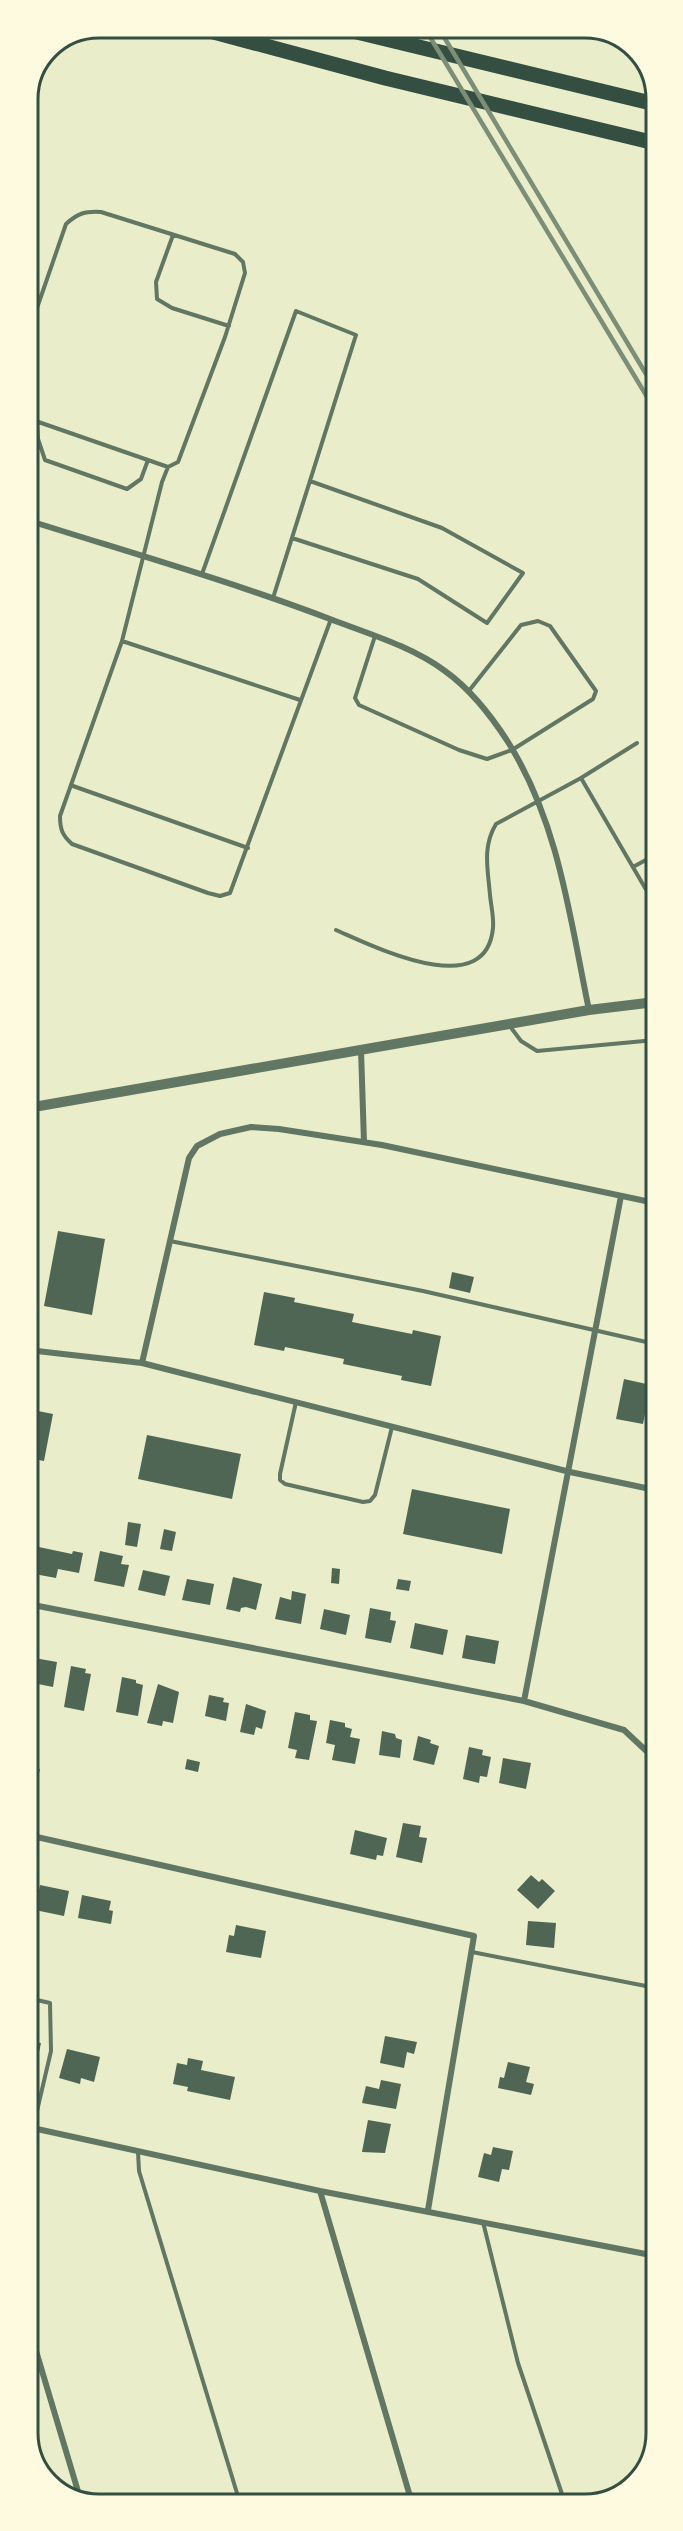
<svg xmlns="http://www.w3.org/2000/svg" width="683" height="2531" font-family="'Noto Sans',sans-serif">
  <rect width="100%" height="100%" fill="#e9edc9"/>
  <!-- building -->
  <path fill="#4f6655" d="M 28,1162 L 37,1213 L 28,1214 Z
    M 58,1231 L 105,1239 L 92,1315 L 44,1306 Z
    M 452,1272 L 474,1277 L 470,1293 L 449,1288 Z
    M 264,1292 L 295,1298 L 294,1302 L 354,1314 L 352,1322 L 412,1334 L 413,1330 L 441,1336 L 431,1386 L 401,1380 L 402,1376 L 343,1364 L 344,1359 L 285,1347 L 284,1351 L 254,1345 Z
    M 624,1379 L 651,1385 L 643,1424 L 616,1419 Z
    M 28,1409 L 53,1414 L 44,1461 L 28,1458 Z
    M 147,1435 L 241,1454 L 232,1499 L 138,1479 Z
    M 412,1489 L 510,1509 L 502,1554 L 403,1534 Z
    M 128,1522 L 141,1524 L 137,1547 L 125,1545 Z
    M 164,1529 L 176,1532 L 172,1551 L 160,1549 Z
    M 34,1546 L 72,1554 L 73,1551 L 83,1553 L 79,1573 L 58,1569 L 56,1578 L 29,1573 Z
    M 100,1551 L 123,1556 L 121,1564 L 129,1565 L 124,1587 L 94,1581 Z
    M 332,1568 L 340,1569 L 339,1584 L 331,1583 Z
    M 143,1570 L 170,1576 L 165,1596 L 138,1590 Z
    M 233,1577 L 262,1584 L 256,1610 L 246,1607 L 241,1608 L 240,1612 L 226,1609 Z
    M 187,1579 L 214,1584 L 210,1605 L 182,1600 Z
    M 398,1579 L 411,1581 L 409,1591 L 396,1589 Z
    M 292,1591 L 306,1594 L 301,1624 L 275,1619 L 280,1597 L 291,1600 Z
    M 370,1608 L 391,1612 L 390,1620 L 396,1621 L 391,1643 L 365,1638 Z
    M 324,1609 L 350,1615 L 346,1635 L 320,1629 Z
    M 415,1623 L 448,1630 L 443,1655 L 410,1648 Z
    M 466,1635 L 499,1641 L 495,1664 L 462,1658 Z
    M 29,1657 L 57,1662 L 53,1687 L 28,1682 Z
    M 71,1666 L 86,1669 L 85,1673 L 91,1674 L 84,1711 L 64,1707 Z
    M 122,1677 L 136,1680 L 136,1683 L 143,1685 L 138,1716 L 116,1712 Z
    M 158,1684 L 179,1692 L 173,1723 L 163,1721 L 162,1726 L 147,1723 Z
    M 209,1695 L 224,1698 L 223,1702 L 229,1703 L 226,1721 L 205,1716 Z
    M 246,1704 L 266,1711 L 262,1729 L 256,1727 L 254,1735 L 240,1732 Z
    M 295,1712 L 310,1715 L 310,1720 L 317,1721 L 309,1760 L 295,1758 L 297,1750 L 288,1748 Z
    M 330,1720 L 345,1723 L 345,1727 L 352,1729 L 350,1737 L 360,1739 L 355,1764 L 332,1760 L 335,1745 L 326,1743 Z
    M 382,1731 L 395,1734 L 396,1738 L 402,1740 L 400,1758 L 379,1755 Z
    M 418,1736 L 431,1740 L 430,1743 L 439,1746 L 434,1765 L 413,1760 Z
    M 469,1747 L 483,1750 L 482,1755 L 491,1757 L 487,1777 L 480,1776 L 479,1783 L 463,1779 Z
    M 503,1758 L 531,1763 L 526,1789 L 499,1783 Z
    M 187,1759 L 200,1762 L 198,1772 L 185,1769 Z
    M 28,1766 L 40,1769 L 37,1782 L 32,1781 L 30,1792 Z
    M 403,1823 L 421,1826 L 419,1837 L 427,1838 L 422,1863 L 396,1857 Z
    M 355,1830 L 387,1838 L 383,1856 L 377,1855 L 376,1860 L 350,1854 Z
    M 531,1875 L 539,1882 L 542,1879 L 555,1891 L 538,1909 L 517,1890 Z
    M 40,1885 L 69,1891 L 64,1916 L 30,1909 L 33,1894 L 38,1895 Z
    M 82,1895 L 111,1901 L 109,1910 L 113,1911 L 111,1924 L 78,1918 Z
    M 528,1921 L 556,1923 L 554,1948 L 526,1945 Z
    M 236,1925 L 266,1931 L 261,1958 L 226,1952 L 229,1935 L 234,1936 Z
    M 385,2036 L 417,2042 L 414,2054 L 407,2052 L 404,2068 L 380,2063 Z
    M 28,2041 L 41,2043 L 33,2080 L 28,2079 Z
    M 67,2049 L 100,2057 L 94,2082 L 81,2078 L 80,2084 L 59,2078 Z
    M 188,2058 L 203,2061 L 201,2070 L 235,2077 L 230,2100 L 187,2091 L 188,2087 L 173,2084 L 177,2063 L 187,2065 Z
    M 508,2062 L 530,2067 L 526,2082 L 534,2084 L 531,2095 L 498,2088 L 500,2077 L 504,2078 Z
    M 381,2080 L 401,2084 L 396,2109 L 362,2103 L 366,2086 L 379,2089 Z
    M 368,2120 L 391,2124 L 385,2153 L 362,2152 Z
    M 493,2147 L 513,2151 L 509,2170 L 502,2169 L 499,2182 L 478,2177 L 484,2153 L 491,2155 Z"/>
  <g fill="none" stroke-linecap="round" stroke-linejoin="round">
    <!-- service -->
    <path stroke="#617663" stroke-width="4" d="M 173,235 L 156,282 L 157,299 L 172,308 L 229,326
      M 27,337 L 66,224 C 78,213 85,211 101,212 L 235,254 L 243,262 L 245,273 L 225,337 L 178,462 L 168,467 L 162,482 L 122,641 L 60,816 C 60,829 62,835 72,844 L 208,893 L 220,896 L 230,893 L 331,619
      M 27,418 L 168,467
      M 37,421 L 38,439 L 45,460 L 127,489 L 141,479 L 148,460
      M 292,538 L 418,579 L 487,623 L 523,573 L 442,528 L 310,481
      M 202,574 L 296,311 L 356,335 L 273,598
      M 27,618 L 37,622 L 27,647
      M 375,636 L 355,698 L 359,705 L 459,750 L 487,759 L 512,750 L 593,699 L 596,691 L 550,626 L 538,621 L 521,625 L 468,692
      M 122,641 L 300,700
      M 581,778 L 637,743
      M 73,786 L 248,848
      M 633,867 L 655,855
      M 336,930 C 373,946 486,1003 493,928 C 494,917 491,906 490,895 C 488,870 482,847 496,824 L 581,778 L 655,905
      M 509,1025 L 521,1041 L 537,1051 L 655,1040
      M 170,1241 L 423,1291 L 655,1344
      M 296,1402 L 280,1474 L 280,1480 L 285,1484 L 363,1502 L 370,1501 L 375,1495 L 392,1427
      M 472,1952 L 656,1988
      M 28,1998 L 50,2003 L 51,2051 L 33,2128
      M 138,2152 L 139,2171 L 240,2503
      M 483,2222 L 518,2363 L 565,2503"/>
    <!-- minor -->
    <path stroke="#617663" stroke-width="6" d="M 27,520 C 128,552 230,581 330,619 C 369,634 411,646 445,671 C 470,689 492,717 508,742 C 559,823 570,919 589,1010
      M 361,1050 L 364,1142
      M 28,1350 L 142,1363 L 570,1472 L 655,1490
      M 142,1363 L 189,1158 L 197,1146 L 220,1134 L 251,1127 L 279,1129 L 382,1145 L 655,1203
      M 28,1604 L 524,1701 L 624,1730 L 656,1760
      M 524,1701 L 621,1196
      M 28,1835 L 474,1936 L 428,2210
      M 28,2127 L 320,2191 L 656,2256
      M 320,2191 L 412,2503
      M 656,2247 L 656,2262
      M 28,2324 L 80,2498"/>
    <!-- tertiary -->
    <path stroke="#617663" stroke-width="10" d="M 28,1108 L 589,1010 L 655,1002"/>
    <!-- motorway -->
    <path stroke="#344e41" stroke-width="15" d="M 195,27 L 385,78 L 655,143
      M 336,27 L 655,104"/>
    <!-- rail -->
    <path stroke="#7c8e77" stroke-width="4.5" d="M 424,27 L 655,410
      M 438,27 L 655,389"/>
  </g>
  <!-- crop -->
  <path d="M0 0H683V2531H0ZM99 38H585A61 61 0 0 1 646 99V2433A61 61 0 0 1 585 2494H99A61 61 0 0 1 38 2433V99A61 61 0 0 1 99 38Z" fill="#fefae0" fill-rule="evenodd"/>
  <path fill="none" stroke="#344e41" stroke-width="3" d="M99 38H585A61 61 0 0 1 646 99V2433A61 61 0 0 1 585 2494H99A61 61 0 0 1 38 2433V99A61 61 0 0 1 99 38Z"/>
</svg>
